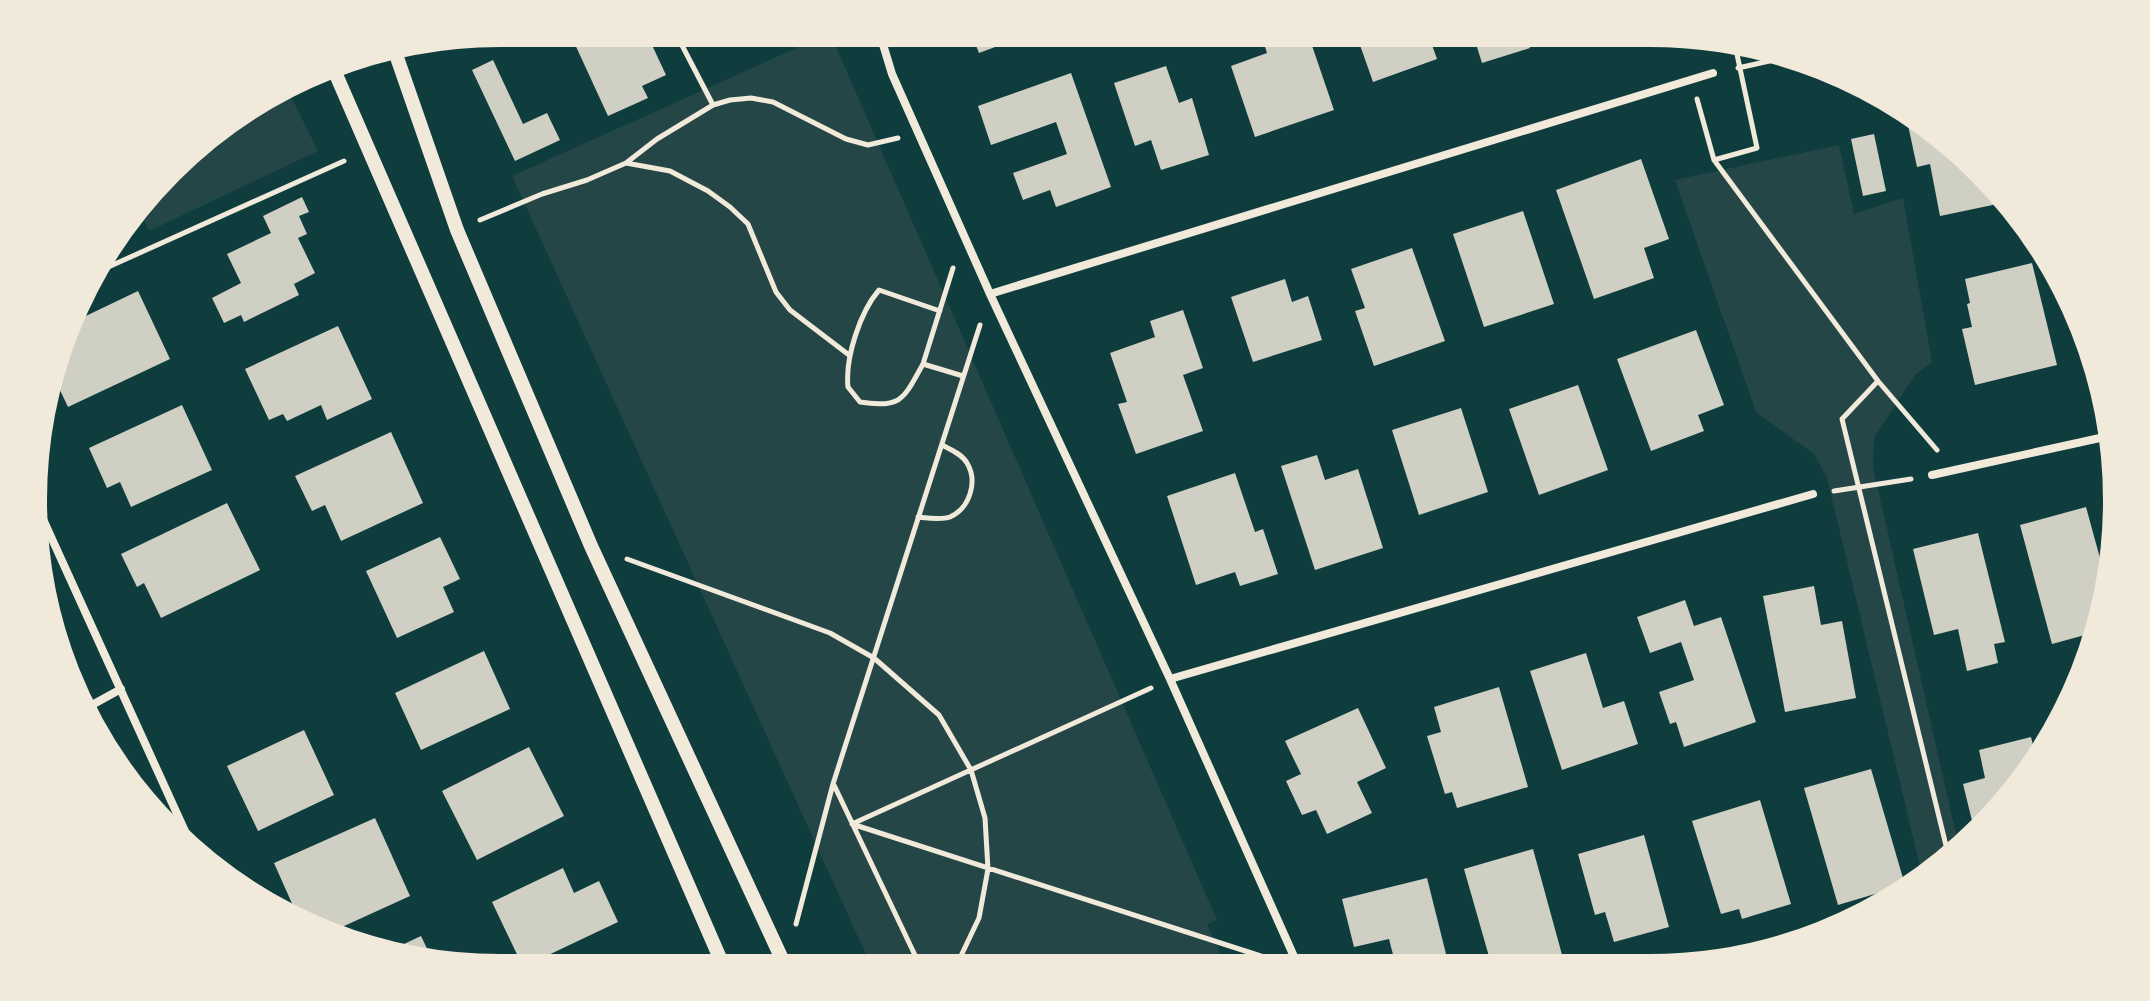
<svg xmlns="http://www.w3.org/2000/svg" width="2150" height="1001" font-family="'Noto Sans',sans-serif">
  <rect width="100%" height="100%" fill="#0f3d3e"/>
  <!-- green -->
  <path fill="#244646" d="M 830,33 L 1217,920 L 1207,924 L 1228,971 L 874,972 L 512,176 Z
    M 287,89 L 318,151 L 149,231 L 138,207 L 189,145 Z
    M 1839,145 L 1854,214 L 1903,198 L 1932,362 L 1915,375 L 1874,438 L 1873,467 L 1960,852 L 1937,875 L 1924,883 L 1827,478 L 1814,454 L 1756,412 L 1675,180 Z"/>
  <!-- building -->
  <path fill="#cfcfc3" d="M 600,28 L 644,28 L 666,75 L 642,86 L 648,98 L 608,116 L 573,40 Z
    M 969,28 L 1046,28 L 979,53 Z
    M 1259,28 L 1306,28 L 1334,110 L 1255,137 L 1231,66 L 1267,53 Z
    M 1354,28 L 1426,28 L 1437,59 L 1373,82 Z
    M 1471,28 L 1524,28 L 1530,48 L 1482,63 Z
    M 493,60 L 523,124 L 547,113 L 560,140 L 515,161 L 472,70 Z
    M 1166,66 L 1179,103 L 1192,98 L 1209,155 L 1161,170 L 1151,140 L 1135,146 L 1114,83 Z
    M 1071,73 L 1111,187 L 1056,207 L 1050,190 L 1023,200 L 1013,173 L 1067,154 L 1056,122 L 991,145 L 978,106 Z
    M 1918,123 L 1983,166 L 2007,202 L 1940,216 L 1930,164 L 1917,167 L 1908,125 Z
    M 1874,134 L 1886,191 L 1863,196 L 1851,139 Z
    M 1641,159 L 1669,239 L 1644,248 L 1654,278 L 1594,299 L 1556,190 Z
    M 302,197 L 309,212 L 299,216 L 307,234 L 298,238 L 315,273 L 294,284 L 299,295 L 244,322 L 241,315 L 224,323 L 212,298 L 241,283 L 227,254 L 271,233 L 263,216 Z
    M 1523,211 L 1554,304 L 1484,327 L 1453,234 Z
    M 1412,248 L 1445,341 L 1374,366 L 1355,311 L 1365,308 L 1351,269 Z
    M 2032,263 L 2057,365 L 1975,385 L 1962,329 L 1972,327 L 1967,304 L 1970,303 L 1965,279 Z
    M 1285,279 L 1292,302 L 1308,296 L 1322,340 L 1253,362 L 1231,297 Z
    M 138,291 L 170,359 L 68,407 L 51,371 L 69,324 Z
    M 1183,310 L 1203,368 L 1183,375 L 1203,431 L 1136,454 L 1118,404 L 1127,402 L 1110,353 L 1155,337 L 1150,321 Z
    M 338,326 L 372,399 L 327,420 L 321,405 L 287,421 L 283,414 L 269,420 L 245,369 Z
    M 1696,330 L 1724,405 L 1698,415 L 1704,431 L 1651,451 L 1617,359 Z
    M 1578,385 L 1608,470 L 1539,495 L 1509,409 Z
    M 182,405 L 212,470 L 131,507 L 120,482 L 107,488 L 89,448 Z
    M 1461,408 L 1488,492 L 1419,515 L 1392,430 Z
    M 391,432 L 423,503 L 341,541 L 325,505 L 312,511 L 295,476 Z
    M 1317,455 L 1325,480 L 1358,469 L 1383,548 L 1315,570 L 1281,466 Z
    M 1235,473 L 1255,532 L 1263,529 L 1278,574 L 1240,586 L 1235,572 L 1196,585 L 1167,496 Z
    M 227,503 L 260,570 L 161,618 L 144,583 L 137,587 L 121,554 Z
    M 2086,507 L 2106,580 L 2096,632 L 2052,644 L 2020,525 Z
    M 1978,533 L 2005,642 L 1994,644 L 1998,663 L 1967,671 L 1958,629 L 1934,635 L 1913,549 Z
    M 440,537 L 460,579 L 443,587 L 454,612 L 397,638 L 366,571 Z
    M 1814,586 L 1821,625 L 1842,621 L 1856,698 L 1785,712 L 1763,596 Z
    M 1685,600 L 1694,626 L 1721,617 L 1756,722 L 1684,747 L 1676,722 L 1670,724 L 1659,692 L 1694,680 L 1681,642 L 1650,653 L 1637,617 Z
    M 484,651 L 510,709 L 421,750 L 395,693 Z
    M 1586,653 L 1603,708 L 1624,701 L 1638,744 L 1562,770 L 1530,671 Z
    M 1499,687 L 1528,787 L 1457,808 L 1452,792 L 1445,794 L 1427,736 L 1441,732 L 1434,707 Z
    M 1358,708 L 1386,768 L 1357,782 L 1372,813 L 1327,834 L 1316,810 L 1302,815 L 1286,781 L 1301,774 L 1285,741 Z
    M 304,730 L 334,795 L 258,831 L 227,766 Z
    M 2031,737 L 2038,765 L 2025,788 L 1976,837 L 1963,784 L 1985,778 L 1979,750 Z
    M 529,747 L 564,816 L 477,860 L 442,791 Z
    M 1871,769 L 1905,885 L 1838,905 L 1804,788 Z
    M 1760,800 L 1791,904 L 1742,919 L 1739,909 L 1721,914 L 1692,821 Z
    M 375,818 L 410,896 L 320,937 L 302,926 L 274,863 Z
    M 1644,835 L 1669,927 L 1614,942 L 1605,912 L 1595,915 L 1578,854 Z
    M 1533,849 L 1564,962 L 1539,969 L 1505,970 L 1503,964 L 1492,967 L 1464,869 Z
    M 563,868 L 574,893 L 599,881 L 618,922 L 523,967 L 492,902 Z
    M 1427,878 L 1450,970 L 1397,970 L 1389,939 L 1354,947 L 1342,899 Z
    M 421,936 L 432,959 L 389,951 Z
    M 631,960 L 638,973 L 607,973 Z"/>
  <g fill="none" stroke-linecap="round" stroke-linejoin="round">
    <!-- path -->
    <path stroke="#f1e9da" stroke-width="5" d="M 673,28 L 713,105
      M 1738,68 L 1792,56
      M 1697,99 L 1714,160 L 1878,381 L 1842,419 L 1950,862
      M 1714,160 L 1757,148 L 1735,45
      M 626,163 L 670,171 L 708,191 L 730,207 L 748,224 L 776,292 L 790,310 L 849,355
      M 480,220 L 542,194 L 587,180 L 626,163 L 657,139 L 713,105 L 730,100 L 751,98 L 773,102 L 846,139 L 868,145 L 898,138
      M 953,268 L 923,364 L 963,376
      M 86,277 L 344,161
      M 923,364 C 904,398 902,409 860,402 L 848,387 C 845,358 860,312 879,290 L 940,311
      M 1878,381 L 1937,450
      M 1834,491 L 1911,479
      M 918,517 C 928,518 941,520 950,517 C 970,508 978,481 967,463 C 962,454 950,449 942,445
      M 627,559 L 830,633 L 874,658 L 939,715 L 971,770 L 985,818 L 988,869 L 979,918 L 959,960 L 948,971
      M 834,785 L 923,972
      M 852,824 L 1270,959
      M 852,824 L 1151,688
      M 796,924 L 833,784 L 980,325"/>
    <!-- minor -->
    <path stroke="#f1e9da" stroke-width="8" d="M 878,28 L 892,74 L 990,294 L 1170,679 L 1300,970
      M 990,294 L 1713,73
      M 1932,475 L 2109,436
      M 37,506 L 199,862
      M 1170,679 L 1813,494
      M 81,711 L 121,689"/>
    <!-- tertiary -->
    <path stroke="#f1e9da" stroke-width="14" d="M 393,46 L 457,230 L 591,546 L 788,972
      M 331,63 L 726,972"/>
  </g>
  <!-- crop -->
  <path d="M0 0H2150V1001H0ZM500 42H1650A458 458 0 0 1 2108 500V501A458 458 0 0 1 1650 959H500A458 458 0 0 1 42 501V500A458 458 0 0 1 500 42Z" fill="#f1e9da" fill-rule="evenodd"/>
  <path fill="none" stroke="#f1e9da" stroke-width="10" d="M500 42H1650A458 458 0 0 1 2108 500V501A458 458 0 0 1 1650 959H500A458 458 0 0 1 42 501V500A458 458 0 0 1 500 42Z"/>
</svg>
